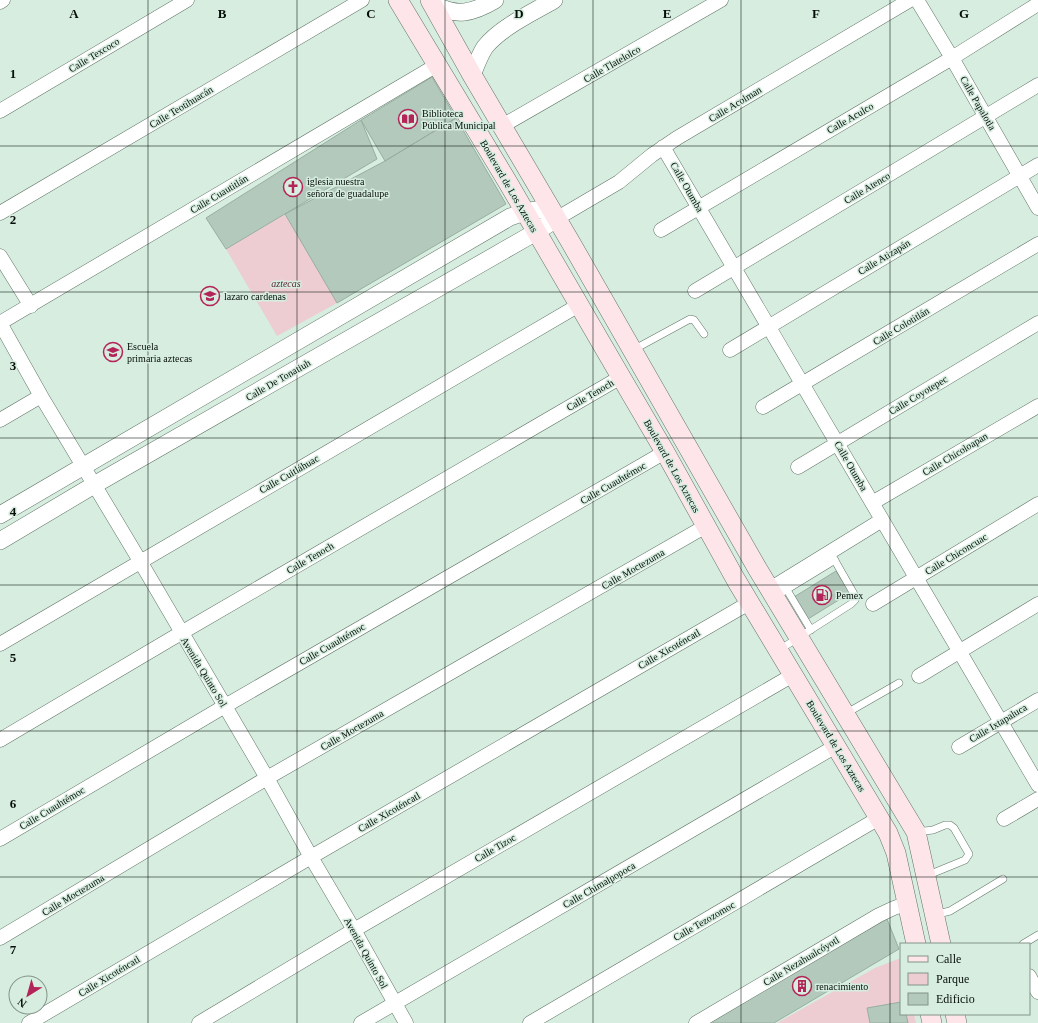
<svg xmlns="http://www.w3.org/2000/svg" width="1038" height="1023" font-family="Georgia,serif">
  <rect width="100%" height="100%" fill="#d6eddf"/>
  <!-- green -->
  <path fill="#edccd2" d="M 285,214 L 337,303 L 277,336 L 226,249 Z
    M 901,958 L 901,1014 L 914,1014 L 916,1023 L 777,1023 L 875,968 Z"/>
  <!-- building -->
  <path fill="#b3c9bb" stroke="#98aea0" d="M 432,77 L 456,118 L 385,161 L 361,120 Z
    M 456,118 L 506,204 L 337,303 L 285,214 L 385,161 Z
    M 361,120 L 377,159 L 226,249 L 206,218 Z
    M 836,571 L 850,593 L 808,619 L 794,597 Z
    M 887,919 L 899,949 L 774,1023 L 701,1023 Z
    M 901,1002 L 901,1014 L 906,1014 L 908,1023 L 870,1023 L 867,1008 Z"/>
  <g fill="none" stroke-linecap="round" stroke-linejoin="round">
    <!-- service casing -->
    <g stroke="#63776a" stroke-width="8">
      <path id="service" d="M 633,350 L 690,319 L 694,320 L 704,334
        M 784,585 L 811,630
        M 776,596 L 835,560
        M 779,650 L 851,604 L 855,600 L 854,594 L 830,552
        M 845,714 L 899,683
        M 916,832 L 933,830 L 945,825 L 950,825 L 954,828 L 969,854 L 965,860 L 926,876
        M 934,915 L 950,911 L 1003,879
        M 1023,944 L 1038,935"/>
    </g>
    <!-- minor casing -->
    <g stroke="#63776a" stroke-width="15">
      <path id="minor" d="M 917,0 L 952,58 L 1038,208
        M 0,2 L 3,0
        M 0,111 L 187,0
        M 502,126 L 721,0
        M 663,147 L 1038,785
        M 0,213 L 362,0
        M 556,219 L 619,182 L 652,155 L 677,138 L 910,0
        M 661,230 L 952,58 L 1038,4
        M 0,256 L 31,306
        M 695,291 L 1038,85
        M 0,323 L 41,396 L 140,561 L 267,778 L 311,857 L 354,930 L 406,1023
        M 0,323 L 437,65
        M 730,350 L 1038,165
        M 763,407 L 1038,244
        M 0,420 L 41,396
        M 798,467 L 1038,323
        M 872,503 L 1038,406
        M 770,589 L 882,520
        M 873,604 L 1038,504
        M 0,644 L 579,305
        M 919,676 L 1038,604
        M 0,740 L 181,633 L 621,377
        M 959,747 L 1038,700
        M 1004,819 L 1038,799
        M 0,839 L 225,706 L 665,452
        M 0,938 L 267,778 L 706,526
        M 1029,976 L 1038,992
        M 29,1023 L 311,857 L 749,603
        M 199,1023 L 354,930 L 793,675
        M 361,1023 L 836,746
        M 530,1023 L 879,818
        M 696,1023 L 879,915 L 894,908 L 908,903"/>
    </g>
    <!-- tertiary casing -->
    <g stroke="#63776a" stroke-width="18">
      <path id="tertiary" d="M 432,3 C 456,18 473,13 495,0
        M 472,75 C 476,66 479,56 485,47 C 501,27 532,13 554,0
        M 0,515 L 510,217 C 526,211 534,209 551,210
        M 0,541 L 94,485 L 536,232 L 556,219"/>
    </g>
    <!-- secondary casing -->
    <g stroke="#63776a" stroke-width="20">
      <path id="secondary" d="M 398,0 L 507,181 L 621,377 L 665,452 L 736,580 L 888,833 L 896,853 L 916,944
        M 430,0 L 472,75 L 571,243 L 757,568 L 916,832 L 941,944
        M 930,1014 L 932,1023
        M 955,1014 L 957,1023"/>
    </g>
    <!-- service -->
    <use href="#service" stroke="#fff" stroke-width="7"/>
    <!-- minor -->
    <use href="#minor" stroke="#fff" stroke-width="14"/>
    <!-- tertiary -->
    <use href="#tertiary" stroke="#fff" stroke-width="17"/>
    <!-- secondary -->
    <use href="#secondary" stroke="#fde5ea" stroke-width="19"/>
  </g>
  <!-- grid -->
  <path fill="none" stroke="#060e09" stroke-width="1" stroke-opacity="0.55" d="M 148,0 L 148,1023M 297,0 L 297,1023M 445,0 L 445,1023M 593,0 L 593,1023M 741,0 L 741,1023M 890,0 L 890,1023M 0,146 L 1038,146M 0,292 L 1038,292M 0,438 L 1038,438M 0,585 L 1038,585M 0,731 L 1038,731M 0,877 L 1038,877"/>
  <!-- icons -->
  <defs>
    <g id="library-ring" transform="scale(1)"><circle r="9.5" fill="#d6eddf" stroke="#b32458" stroke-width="1.5"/><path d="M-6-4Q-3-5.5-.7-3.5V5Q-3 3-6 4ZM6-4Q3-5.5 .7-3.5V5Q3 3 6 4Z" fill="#b32458"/></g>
    <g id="church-ring" transform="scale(1)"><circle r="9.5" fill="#d6eddf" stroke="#b32458" stroke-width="1.5"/><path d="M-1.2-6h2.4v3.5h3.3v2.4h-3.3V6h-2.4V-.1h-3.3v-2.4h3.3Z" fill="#b32458"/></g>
    <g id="school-ring" transform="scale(1)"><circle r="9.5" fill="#d6eddf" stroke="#b32458" stroke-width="1.5"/><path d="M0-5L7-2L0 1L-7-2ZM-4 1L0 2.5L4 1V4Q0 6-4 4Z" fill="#b32458"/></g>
    <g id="fuel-ring" transform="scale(1)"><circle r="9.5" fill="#d6eddf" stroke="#b32458" stroke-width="1.5"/><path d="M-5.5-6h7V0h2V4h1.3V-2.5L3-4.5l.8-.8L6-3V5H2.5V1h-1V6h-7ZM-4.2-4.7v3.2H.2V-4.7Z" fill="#b32458"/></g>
    <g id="building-ring" transform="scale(1)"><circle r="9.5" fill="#d6eddf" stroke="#b32458" stroke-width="1.5"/><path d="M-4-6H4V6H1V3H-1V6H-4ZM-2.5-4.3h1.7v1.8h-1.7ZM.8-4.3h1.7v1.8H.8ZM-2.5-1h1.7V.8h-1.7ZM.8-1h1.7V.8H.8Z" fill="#b32458"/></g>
  </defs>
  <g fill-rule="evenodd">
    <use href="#library-ring" x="408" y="119"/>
    <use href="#church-ring" x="293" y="187"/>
    <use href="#school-ring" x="210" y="296"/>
    <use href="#school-ring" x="113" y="352"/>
    <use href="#fuel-ring" x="822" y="595"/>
    <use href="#building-ring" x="802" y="986"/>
  </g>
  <g text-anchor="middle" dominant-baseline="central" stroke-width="3" stroke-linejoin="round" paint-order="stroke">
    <!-- street labels -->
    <g font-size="10" fill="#060e09" stroke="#d6eddf">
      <text transform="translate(94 55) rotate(-31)">Calle Texcoco</text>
      <text transform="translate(612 64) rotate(-30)">Calle Tlatelolco</text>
      <text transform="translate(978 103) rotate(60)">Calle Papalotla</text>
      <text transform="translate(735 104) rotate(-31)">Calle Acolman</text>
      <text transform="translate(181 107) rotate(-31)">Calle Teotihuacán</text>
      <text transform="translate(850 118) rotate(-30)">Calle Aculco</text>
      <text transform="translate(509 186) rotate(60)">Boulevard de Los Aztecas</text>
      <text transform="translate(687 187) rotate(60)">Calle Otumba</text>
      <text transform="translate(867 188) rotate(-31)">Calle Atenco</text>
      <text transform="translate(219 194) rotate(-31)">Calle Cuautitlán</text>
      <text transform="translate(884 257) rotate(-31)">Calle Atizapán</text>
      <text transform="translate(901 326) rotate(-31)">Calle Colotitlán</text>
      <text transform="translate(278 380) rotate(-30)">Calle De Tonatiuh</text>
      <text transform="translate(590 395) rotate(-30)">Calle Tenoch</text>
      <text transform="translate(918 395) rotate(-31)">Calle Coyotepec</text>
      <text transform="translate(955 454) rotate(-31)">Calle Chicoloapan</text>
      <text transform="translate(672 466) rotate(61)">Boulevard de Los Aztecas</text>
      <text transform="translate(851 466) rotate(60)">Calle Otumba</text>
      <text transform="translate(289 474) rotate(-30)">Calle Cuitláhuac</text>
      <text transform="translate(613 483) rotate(-30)">Calle Cuauhtémoc</text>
      <text transform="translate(956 554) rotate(-31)">Calle Chiconcuac</text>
      <text transform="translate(310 558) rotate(-30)">Calle Tenoch</text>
      <text transform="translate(633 569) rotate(-30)">Calle Moctezuma</text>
      <text transform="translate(332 644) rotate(-30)">Calle Cuauhtémoc</text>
      <text transform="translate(669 649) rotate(-30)">Calle Xicoténcatl</text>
      <text transform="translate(204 672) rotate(59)">Avenida Quinto Sol</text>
      <text transform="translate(998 723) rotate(-31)">Calle Ixtapaluca</text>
      <text transform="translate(352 730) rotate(-30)">Calle Moctezuma</text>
      <text transform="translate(836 746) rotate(59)">Boulevard de Los Aztecas</text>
      <text transform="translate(52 808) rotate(-31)">Calle Cuauhtémoc</text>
      <text transform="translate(389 812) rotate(-30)">Calle Xicoténcatl</text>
      <text transform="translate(495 848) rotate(-30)">Calle Tizoc</text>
      <text transform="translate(599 885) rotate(-30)">Calle Chimalpopoca</text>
      <text transform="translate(73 895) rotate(-31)">Calle Moctezuma</text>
      <text transform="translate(704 921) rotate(-30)">Calle Tezozomoc</text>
      <text transform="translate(366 953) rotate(61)">Avenida Quinto Sol</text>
      <text transform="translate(801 961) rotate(-31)">Calle Nezahualcóyotl</text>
      <text transform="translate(109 976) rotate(-31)">Calle Xicoténcatl</text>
    </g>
    <!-- poi labels -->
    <g font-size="10" fill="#060e09" stroke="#d6eddf" text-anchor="start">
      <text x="422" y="113">Biblioteca<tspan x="422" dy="12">Pública Municipal</tspan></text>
      <text x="307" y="181">iglesia nuestra<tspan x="307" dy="12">señora de guadalupe</tspan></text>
      <text x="224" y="296">lazaro cardenas</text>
      <text x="127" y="346">Escuela<tspan x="127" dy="12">primaria aztecas</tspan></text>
      <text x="836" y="595">Pemex</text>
      <text x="816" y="986">renacimiento</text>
    </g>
    <!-- park labels -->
    <g font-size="10" font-style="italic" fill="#5e2334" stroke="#d6eddf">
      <text x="286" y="283">aztecas</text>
    </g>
  </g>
  <g font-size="13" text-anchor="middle" font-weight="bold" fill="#060e09" stroke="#d6eddf" stroke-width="3" stroke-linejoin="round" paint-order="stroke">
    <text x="74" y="18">A</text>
    <text x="222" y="18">B</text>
    <text x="371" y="18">C</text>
    <text x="519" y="18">D</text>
    <text x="667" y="18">E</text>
    <text x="816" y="18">F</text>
    <text x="964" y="18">G</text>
    <text x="13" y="78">1</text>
    <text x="13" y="224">2</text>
    <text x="13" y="370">3</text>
    <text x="13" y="516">4</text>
    <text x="13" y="662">5</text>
    <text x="13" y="808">6</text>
    <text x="13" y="954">7</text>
  </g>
  <!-- legend -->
  <rect x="900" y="943" width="130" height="72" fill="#d6eddf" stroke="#839489"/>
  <rect x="908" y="956" width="20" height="6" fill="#fde5ea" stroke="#839489"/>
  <text x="936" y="963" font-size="12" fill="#060e09">Calle</text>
  <rect x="908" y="973" width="20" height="12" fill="#edccd2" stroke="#839489"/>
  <text x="936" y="983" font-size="12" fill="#060e09">Parque</text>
  <rect x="908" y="993" width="20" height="12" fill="#b3c9bb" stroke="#839489"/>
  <text x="936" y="1003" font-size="12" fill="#060e09">Edificio</text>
  <!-- north arrow -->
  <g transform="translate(28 995) rotate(217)"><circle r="19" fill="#d6eddf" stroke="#839489"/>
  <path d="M0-3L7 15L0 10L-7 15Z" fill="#b32458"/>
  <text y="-6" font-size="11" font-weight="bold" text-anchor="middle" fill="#060e09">N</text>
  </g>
</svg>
